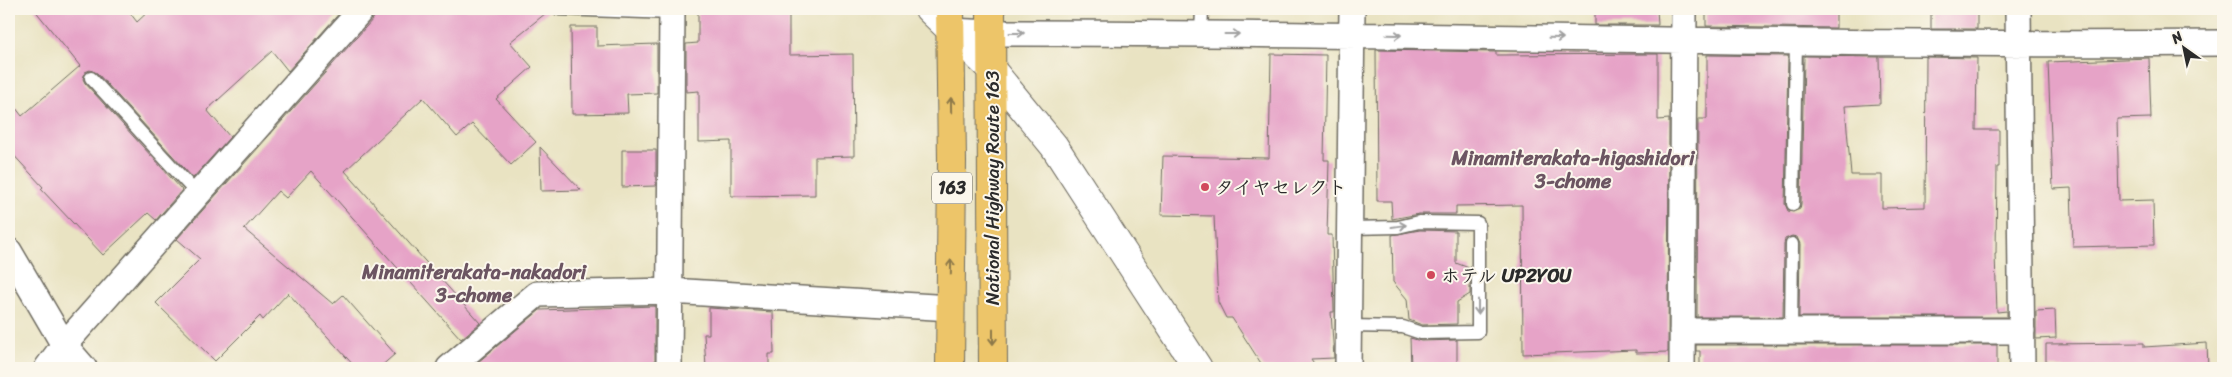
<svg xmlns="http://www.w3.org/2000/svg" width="2232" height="377" font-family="Sriracha,'Klee One',sans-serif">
  <rect width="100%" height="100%" fill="#fbf7ec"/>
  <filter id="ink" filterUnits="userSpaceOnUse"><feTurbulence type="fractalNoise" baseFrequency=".02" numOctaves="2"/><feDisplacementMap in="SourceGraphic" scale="10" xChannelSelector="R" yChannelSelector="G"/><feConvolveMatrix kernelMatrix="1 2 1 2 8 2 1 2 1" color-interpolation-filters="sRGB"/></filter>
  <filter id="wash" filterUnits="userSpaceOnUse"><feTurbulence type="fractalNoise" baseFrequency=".0096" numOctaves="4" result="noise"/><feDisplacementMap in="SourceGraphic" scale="20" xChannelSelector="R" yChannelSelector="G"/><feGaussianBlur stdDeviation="1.12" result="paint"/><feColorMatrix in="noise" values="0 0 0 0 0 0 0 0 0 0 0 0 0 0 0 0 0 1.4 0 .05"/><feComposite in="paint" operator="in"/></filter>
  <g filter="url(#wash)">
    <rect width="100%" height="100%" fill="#e9e3c2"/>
    <g id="blocks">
      <!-- building -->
      <path fill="#e6a3c7" d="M 34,9 L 127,9 L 137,22 L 151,9 L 343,9 L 288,71 L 272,51 L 207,110 L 230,137 L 193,178 L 97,73 L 90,70 L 85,72 L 83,79 L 85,83 L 182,190 L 156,220 L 148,213 L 103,255 L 41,189 L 43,187 L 9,150 L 9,99 L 22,116 L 80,66 Z
        M 376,9 L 551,9 L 510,42 L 532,67 L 496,99 L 536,142 L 511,165 L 472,124 L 457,137 L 423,98 L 345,171 L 480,323 L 461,339 L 311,171 L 286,198 L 278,191 L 244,229 L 333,304 L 343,295 L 395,354 L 379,368 L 356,368 L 288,293 L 263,320 L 260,316 L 215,361 L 156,303 L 200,259 L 177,239 L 373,19 Z
        M 698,9 L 789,9 L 789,55 L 853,54 L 854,156 L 815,157 L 815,195 L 731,196 L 731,141 L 699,142 L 699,91 L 686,92 L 686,44 L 698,43 Z
        M 1595,9 L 1657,9 L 1658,25 L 1595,25 Z
        M 1706,9 L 1836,9 L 1836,28 L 1706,26 Z
        M 1931,9 L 1977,9 L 1977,29 L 1931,29 Z
        M 571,27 L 597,27 L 597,46 L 657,44 L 657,93 L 627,94 L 628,113 L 572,114 Z
        M 1376,50 L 1496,52 L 1496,55 L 1658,54 L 1658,120 L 1669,119 L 1668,352 L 1636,353 L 1636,350 L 1523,354 L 1522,205 L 1456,206 L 1456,214 L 1419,214 L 1392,219 L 1391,201 L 1377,201 Z
        M 1271,54 L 1326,55 L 1324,160 L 1329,160 L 1327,235 L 1332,235 L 1334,312 L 1331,312 L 1334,358 L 1311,359 L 1317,368 L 1264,368 L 1232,318 L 1226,318 L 1218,302 L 1214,216 L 1161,215 L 1163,156 L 1269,158 Z
        M 1707,55 L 1788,56 L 1785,204 L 1788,211 L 1793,212 L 1800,209 L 1801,204 L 1804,56 L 1879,57 L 1880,104 L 1845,106 L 1851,175 L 1882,175 L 1882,208 L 1925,207 L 1926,57 L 1977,58 L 1976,130 L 1999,130 L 1999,167 L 1997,167 L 1996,254 L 1995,254 L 1997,312 L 2007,311 L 2007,317 L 1799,317 L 1800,244 L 1797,237 L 1792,236 L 1785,239 L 1784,244 L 1783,317 L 1697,317 L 1698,119 L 1707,119 Z
        M 2149,58 L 2151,118 L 2117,119 L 2119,201 L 2153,200 L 2154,245 L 2073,247 L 2071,188 L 2053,189 L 2048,62 Z
        M 540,147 L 581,190 L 541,191 Z
        M 622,150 L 656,150 L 656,186 L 622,187 Z
        M 1420,230 L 1456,231 L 1456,263 L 1469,268 L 1470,279 L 1470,294 L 1457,302 L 1457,324 L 1422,325 L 1409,320 L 1407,299 L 1393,282 L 1392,235 Z
        M 655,306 L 655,368 L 471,368 L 540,310 Z
        M 709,308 L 773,312 L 774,354 L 769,354 L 769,368 L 706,368 L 704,334 L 709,334 Z
        M 2055,310 L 2056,338 L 2036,339 L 2036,311 Z
        M 1410,338 L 1421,341 L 1457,340 L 1457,368 L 1411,368 Z
        M 2144,343 L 2144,347 L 2207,343 L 2208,368 L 2046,368 L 2046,344 Z
        M 1696,345 L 1997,345 L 1997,368 L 1700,368 L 1700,351 L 1696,351 Z"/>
    </g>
  </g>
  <g filter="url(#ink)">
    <use href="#blocks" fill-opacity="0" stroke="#6e6b60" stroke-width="1"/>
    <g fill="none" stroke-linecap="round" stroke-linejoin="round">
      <!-- service casing -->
      <g stroke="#6e6b60" stroke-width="15">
        <path id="service" d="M 559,9 L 672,13
          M 1201,34 L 1202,9
          M 91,78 L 198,195
          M 1793,204 L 1796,42
          M 1349,326 L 1403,327 L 1421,333 L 1478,332 L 1478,223 L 1419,222 L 1398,227 L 1351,228
          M 1791,331 L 1792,244"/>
      </g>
      <!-- minor casing -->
      <g stroke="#6e6b60" stroke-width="28">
        <path id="minor" d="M 2018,9 L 2022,368
          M 950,31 L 991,33 C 1402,32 1812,47 2223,43
          M 9,251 L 64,345 L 84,368
          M 1682,331 L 2022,331
          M 47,368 L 64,345 L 362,9
          M 449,368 L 537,294 L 670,291 L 951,308
          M 669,368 L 672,9
          M 1348,368 L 1352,9
          M 1682,368 L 1684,9"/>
      </g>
      <!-- tertiary casing -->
      <g stroke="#6e6b60" stroke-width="30">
        <path id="tertiary" d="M 929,9 L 992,70 L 1054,146 L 1198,368"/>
      </g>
      <!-- trunk casing -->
      <g stroke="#6e6b60" stroke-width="30">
        <path id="trunk" d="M 991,9 L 993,368
          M 950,368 L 952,162 L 950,9"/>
      </g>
      <!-- service -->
      <use href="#service" stroke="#fff" stroke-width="12"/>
      <!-- minor -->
      <use href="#minor" stroke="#fff" stroke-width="25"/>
      <!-- tertiary -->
      <use href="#tertiary" stroke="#fff" stroke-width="28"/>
      <!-- trunk -->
      <use href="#trunk" stroke="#edc569" stroke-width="28"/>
    </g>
    <!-- one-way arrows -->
    <defs><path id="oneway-shaft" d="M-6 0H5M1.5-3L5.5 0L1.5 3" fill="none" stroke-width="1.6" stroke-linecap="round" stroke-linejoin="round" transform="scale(1.25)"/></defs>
    <g stroke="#a0a0a0">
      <use href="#oneway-shaft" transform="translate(1017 33)"/>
      <use href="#oneway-shaft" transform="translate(1232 34)"/>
      <use href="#oneway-shaft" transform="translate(1394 35) rotate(1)"/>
      <use href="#oneway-shaft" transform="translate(1556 38) rotate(1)"/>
      <use href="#oneway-shaft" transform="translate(1399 226) rotate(-8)"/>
      <use href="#oneway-shaft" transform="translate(1478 307) rotate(90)"/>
    </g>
    <g stroke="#8c784a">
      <use href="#oneway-shaft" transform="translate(951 105) rotate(-91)"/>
      <use href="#oneway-shaft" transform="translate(951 267) rotate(-89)"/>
      <use href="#oneway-shaft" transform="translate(993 337) rotate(90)"/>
    </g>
  </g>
  <!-- markers -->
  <g fill="#d1495b" stroke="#fbf7ec" stroke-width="2">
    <circle cx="1205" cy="187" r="5"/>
    <circle cx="1431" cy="275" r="5"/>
  </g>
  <g text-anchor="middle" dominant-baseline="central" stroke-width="4" stroke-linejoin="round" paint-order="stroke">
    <!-- shield labels -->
    <rect fill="#fbf7ec" stroke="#696865" stroke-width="1" x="932" y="172.5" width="40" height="31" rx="4"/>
    <g font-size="18" font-weight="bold" fill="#2b2b2b">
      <text x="952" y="188">163</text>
    </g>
    <!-- poi labels -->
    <g font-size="19" font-weight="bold" fill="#2b2b2b" stroke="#fbf7ec" text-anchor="start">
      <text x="1215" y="187">タイヤセレクト</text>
      <text x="1441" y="275">ホテル UP2YOU</text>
    </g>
    <!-- street labels -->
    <g font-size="19" fill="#2b2b2b" stroke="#fbf7ec">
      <text transform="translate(992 188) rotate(-90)">National Highway Route 163</text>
    </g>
    <!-- neighbourhood labels -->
    <g font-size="20" font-weight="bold" fill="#6c5562" stroke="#fbf7ec">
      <text x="1573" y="158">Minamiterakata-higashidori<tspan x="1573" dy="23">3-chome</tspan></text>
      <text x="474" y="272">Minamiterakata-nakadori<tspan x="474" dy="23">3-chome</tspan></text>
    </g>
  </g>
  <!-- margin -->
  <rect width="2232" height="377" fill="none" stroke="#fbf7ec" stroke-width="30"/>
  <!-- north arrow -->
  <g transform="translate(2184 48) rotate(327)" stroke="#fbf7ec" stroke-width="4" paint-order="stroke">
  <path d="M0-4L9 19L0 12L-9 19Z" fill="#2b2b2b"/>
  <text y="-8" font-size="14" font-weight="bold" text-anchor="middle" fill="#2b2b2b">N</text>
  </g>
</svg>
